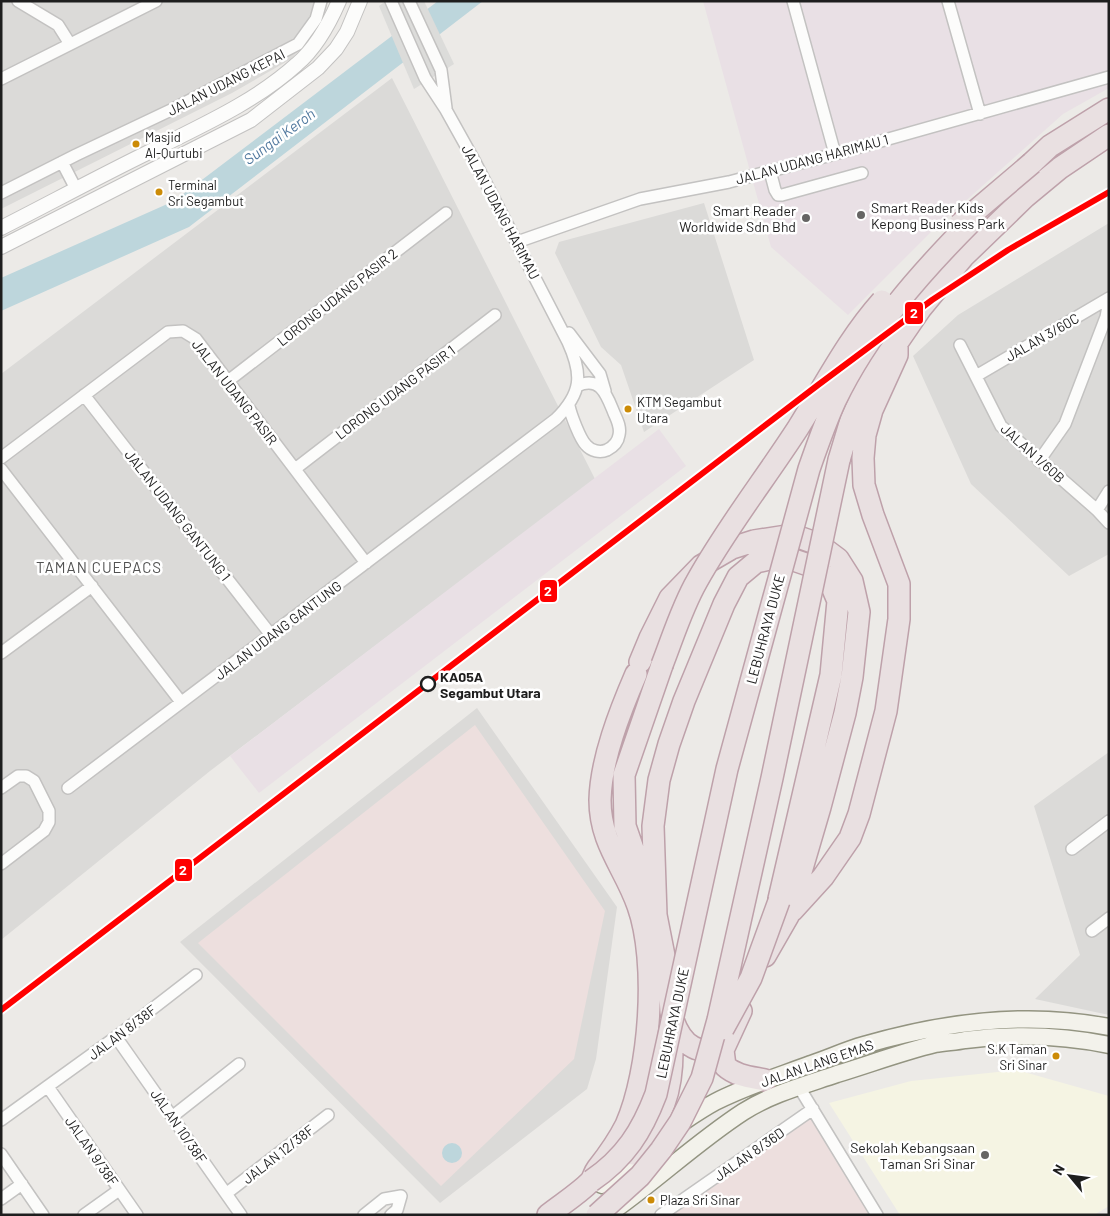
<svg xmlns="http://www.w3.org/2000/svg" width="1110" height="1216" font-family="Barlow,sans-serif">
  <rect width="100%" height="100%" fill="#eceae7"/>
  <!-- residential -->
  <path fill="#dbdad8" d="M 1,1 L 327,1 L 326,5 L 309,38 L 291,59 L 232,93 L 1,209 Z
    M 392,78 L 595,479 L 210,771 L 1,940 L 1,374 Z
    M 704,203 L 754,360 L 644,432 L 621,365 L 601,347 L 555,253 L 559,242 Z
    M 1109,223 L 1109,554 L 1069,576 L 971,484 L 913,356 L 958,315 Z
    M 477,708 L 617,907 L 596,1059 L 587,1089 L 440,1203 L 180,942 Z
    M 1109,752 L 1109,1015 L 1035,999 L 1080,955 L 1034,806 Z"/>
  <!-- commercial -->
  <path fill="#eddfde" d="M 475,725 L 605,911 L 574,1059 L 441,1186 L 198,943 Z
    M 811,1116 L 871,1215 L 668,1215 Z"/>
  <!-- industrial -->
  <path fill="#e9e0e5" d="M 703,1 L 1109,1 L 1109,88 L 1063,114 L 933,230 L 848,315 L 771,247 Z
    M 659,429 L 686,466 L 259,793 L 230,756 Z"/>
  <!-- education -->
  <path fill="#f5f4e3" d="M 1017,1070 L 1109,1096 L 1109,1206 L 1094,1215 L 900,1215 L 829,1103 L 911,1081 Z"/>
  <!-- water -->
  <path fill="#bdd6dc" d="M 438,1 L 483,1 L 189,227 L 1,311 L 1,278 L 174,201 Z
    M442 1153a10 10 0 1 1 20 0a10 10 0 1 1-20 0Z"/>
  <!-- pier -->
  <path fill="#dcdcda" d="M 386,1 L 424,1 L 454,64 L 414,89 L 379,6 Z"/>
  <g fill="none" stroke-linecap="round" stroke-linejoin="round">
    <!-- minor casing -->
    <g stroke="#c3c2c1" stroke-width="14">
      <path id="minor" d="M 18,1 L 58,25 L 70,44
        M 409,1 L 441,70 L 446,108
        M 793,1 L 835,154
        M 948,1 L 980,114
        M 1,79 L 156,1
        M 62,162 L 76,189
        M 770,171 L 775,190 L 778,195 L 782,195 L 862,173
        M 1,193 L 76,155 L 173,109 L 298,44 L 316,19 L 321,1
        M 517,242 L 640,199 L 729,182 L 835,154 L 1109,77
        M 569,333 L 600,374 L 605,391
        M 960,345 L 1001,426 L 1097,510 L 1109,523
        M 976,376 L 1109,298
        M 228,381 L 446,213
        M 84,395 L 271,635
        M 569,406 C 571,415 580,439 586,445 C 591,451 600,453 607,450 C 613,447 618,442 619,435 C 621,427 617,420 614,413 C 607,396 601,375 577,386
        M 1,458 L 168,332 L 183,331 L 196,339 L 366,563
        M 1039,461 L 1065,424 L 1106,317 L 1109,301
        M 1,469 L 181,702
        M 295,469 L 495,315
        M 1097,510 L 1109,491
        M 1,653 L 92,586
        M 1,788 L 18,776 L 26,776 L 34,781 L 49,811 L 49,822 L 44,831 L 1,864
        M 68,788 L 556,419 C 582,393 583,375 568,342 L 475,162 L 446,110 L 425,78 L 391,1
        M 1072,849 L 1109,821
        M 1092,931 L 1109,918
        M 116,1037 L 241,1215
        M 48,1087 L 137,1215
        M 799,1087 L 877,1215
        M 173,1116 L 239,1064
        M 1,1120 L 116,1037 L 196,975
        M 1,1154 L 43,1215
        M 227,1193 L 328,1115
        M 1,1199 L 22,1184
        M 84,1215 L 119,1190
        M 364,1215 L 384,1199 L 401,1196 L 397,1210 L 391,1215
        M 661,1215 L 813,1109"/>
    </g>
    <!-- tertiary casing -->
    <g stroke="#c3c2c1" stroke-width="16">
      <path id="tertiary" d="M 1,228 C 50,203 98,177 147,153 C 198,127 254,103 297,64 C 316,48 329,24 339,1
        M 1,247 L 251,120 L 318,68 L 336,49 L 347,32 L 360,1"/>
    </g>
    <!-- secondary casing -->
    <g stroke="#939481" stroke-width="19">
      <path id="secondary" d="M 677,1126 C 689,1118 702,1109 715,1102 C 746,1086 779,1076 811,1064 C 829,1058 846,1050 864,1045 C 943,1022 1028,1011 1109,1027
        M 602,1185 L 646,1150
        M 613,1211 C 657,1180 697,1142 743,1112 C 771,1094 805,1085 837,1074 C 870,1064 902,1052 935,1044 C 945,1042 956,1042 965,1040 C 1013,1034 1061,1035 1109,1045"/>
    </g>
    <!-- motorway casing -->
    <g stroke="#bea1aa" stroke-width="24">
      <path id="motorway" d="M 1019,175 L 1050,146 L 1109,109
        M 839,460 L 851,420 L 870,377 L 884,356 L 897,343 L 921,308 L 963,257 L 1025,197 L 1060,168 L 1109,135
        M 640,662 L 650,638 L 670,598 L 701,566 L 732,548 L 754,541 L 793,535 L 818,544 L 838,559 L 852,581 L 859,612 L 852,677 L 845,713 L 820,807 L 788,916 L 765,956
        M 662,665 L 624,775 L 625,826 L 656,915 L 669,981 L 671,1012
        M 792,911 L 823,877 L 850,838 L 859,814 L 886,711 L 899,619 L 899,584 L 873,515 L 864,485 L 863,458 L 865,435 L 872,410 L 897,355 L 897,343
        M 656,915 L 653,826 L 659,780 L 669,744 L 684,701 L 724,604 L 738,577 L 756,562 L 782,556 L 817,568 L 830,582 L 838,601 L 831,675 L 779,899
        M 741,1011 L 723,1050 L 725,1066 C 736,1076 750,1077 765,1080
        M 673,1020 C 682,1045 701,1061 724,1040
        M 633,1154 C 663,1117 673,1092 672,1045
        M 548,1215 C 562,1204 578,1194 590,1182 C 593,1179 594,1173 597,1169 C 608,1155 618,1141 626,1125 C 650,1071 658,962 638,906 C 625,868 600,844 600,800 C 601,759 620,711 636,674"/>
    </g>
    <!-- minor -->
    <use href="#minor" stroke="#fcfcfb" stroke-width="11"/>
    <!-- tertiary -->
    <use href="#tertiary" stroke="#fcfcfb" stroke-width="14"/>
    <!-- secondary -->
    <use href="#secondary" stroke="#f3f2eb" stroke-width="16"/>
    <!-- motorway -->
    <use href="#motorway" stroke="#e9e0e1" stroke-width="21"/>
    <!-- motorway-bridge casing -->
    <g stroke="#bea1aa" stroke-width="24" stroke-linecap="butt">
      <path id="motorway-bridge" d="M 959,225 L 1032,163
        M 662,665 C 673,637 682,607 697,581 C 727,527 765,479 798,428 C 825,385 848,339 882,301
        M 723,1029 L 751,978 L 779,901
        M 591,1181 C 625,1158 642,1131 656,1094 L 727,769 L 809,469 C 817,446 825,423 835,401 C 868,332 920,273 974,219
        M 597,1215 L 640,1176 L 661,1150 L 680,1122 L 702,1078 L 718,1020 L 772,778 L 839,460"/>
    </g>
    <!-- motorway-bridge -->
    <use href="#motorway-bridge" stroke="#e9e0e1" stroke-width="21"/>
    <!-- rail-1 casing -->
    <g stroke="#fff" stroke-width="10">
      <path id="rail-1" d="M 1,1010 L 818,385 L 932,300 L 1008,250 L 1109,192"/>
    </g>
    <!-- rail-1 -->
    <use href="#rail-1" stroke="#f00" stroke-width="6"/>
  </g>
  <!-- markers -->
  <g fill="#cc8b06" stroke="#fff" stroke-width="2">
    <circle cx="136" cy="144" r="4.5"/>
    <circle cx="159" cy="192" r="4.5"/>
    <circle cx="628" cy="409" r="4.5"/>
    <circle cx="1056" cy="1056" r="4.5"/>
    <circle cx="651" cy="1200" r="4.5"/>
  </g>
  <g fill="#666564" stroke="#fff" stroke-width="2">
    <circle cx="861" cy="215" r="5"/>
    <circle cx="806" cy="218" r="5"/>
    <circle cx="985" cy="1155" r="5"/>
  </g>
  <circle fill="#fff" stroke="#1e1e1e" stroke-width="2.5" cx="428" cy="684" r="7"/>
  <g text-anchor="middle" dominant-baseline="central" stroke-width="5" stroke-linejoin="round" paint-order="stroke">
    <!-- bus labels -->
    <g font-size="13" fill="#1e1e1e" stroke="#fff" text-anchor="start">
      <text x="145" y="137">Masjid<tspan x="145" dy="16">Al-Qurtubi</tspan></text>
      <text x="168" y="185">Terminal<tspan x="168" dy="16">Sri Segambut</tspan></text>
      <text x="637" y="402">KTM Segambut<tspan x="637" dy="16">Utara</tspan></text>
      <text x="1047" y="1049" text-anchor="end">S.K Taman<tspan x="1047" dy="16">Sri Sinar</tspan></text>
      <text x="660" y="1200">Plaza Sri Sinar</text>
    </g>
    <!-- street labels -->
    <g font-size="14" fill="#1e1e1e" stroke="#fff">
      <text transform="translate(226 82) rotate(-27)">JALAN UDANG KEPAI</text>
      <text transform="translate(812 159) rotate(-15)">JALAN UDANG HARIMAU 1</text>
      <text transform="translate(501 212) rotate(62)">JALAN UDANG HARIMAU</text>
      <text transform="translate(337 297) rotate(-38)">LORONG UDANG PASIR 2</text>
      <text transform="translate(1042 337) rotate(-30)">JALAN 3/60C</text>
      <text transform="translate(235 392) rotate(52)">JALAN UDANG PASIR</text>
      <text transform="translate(395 392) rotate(-37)">LORONG UDANG PASIR 1</text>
      <text transform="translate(1033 453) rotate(42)">JALAN 1/60B</text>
      <text transform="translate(178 515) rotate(52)">JALAN UDANG GANTUNG 1</text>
      <text transform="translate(765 629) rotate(-75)">LEBUHRAYA DUKE</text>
      <text transform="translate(278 630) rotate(-37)">JALAN UDANG GANTUNG</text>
      <text transform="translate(672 1023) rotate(-78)">LEBUHRAYA DUKE</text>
      <text transform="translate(122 1032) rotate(-37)">JALAN 8/38F</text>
      <text transform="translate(817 1063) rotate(-19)">JALAN LANG EMAS</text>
      <text transform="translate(179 1126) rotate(55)">JALAN 10/38F</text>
      <text transform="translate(92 1151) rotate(55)">JALAN 9/38F</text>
      <text transform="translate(278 1154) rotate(-38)">JALAN 12/38F</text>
      <text transform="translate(749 1154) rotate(-35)">JALAN 8/36D</text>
    </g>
    <!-- poi labels -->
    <g font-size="14" fill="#1e1e1e" stroke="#fff" text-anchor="end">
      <text x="871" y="207" text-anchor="start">Smart Reader Kids<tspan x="871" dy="16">Kepong Business Park</tspan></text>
      <text x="796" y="210">Smart Reader<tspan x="796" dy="16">Worldwide Sdn Bhd</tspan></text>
      <text x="975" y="1147">Sekolah Kebangsaan<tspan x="975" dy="16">Taman Sri Sinar</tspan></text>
    </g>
    <!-- stop labels -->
    <g font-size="14" font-weight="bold" fill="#1e1e1e" stroke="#fff" text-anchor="start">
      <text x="440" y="676">KA05A<tspan x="440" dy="16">Segambut Utara</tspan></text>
    </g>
    <!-- water labels -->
    <g font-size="15" font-style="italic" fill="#50789e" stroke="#fff">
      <text transform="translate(279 136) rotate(-36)">Sungai Keroh</text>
    </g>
    <!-- neighbourhood labels -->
    <g font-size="15" letter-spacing="1" fill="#515151" stroke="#fff">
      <text x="99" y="567">TAMAN CUEPACS</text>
    </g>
  </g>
  <g stroke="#fff" stroke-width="2">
    <rect x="904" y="301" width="20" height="24" rx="5" fill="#f00"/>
    <rect x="539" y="579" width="19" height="24" rx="5" fill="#f00"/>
    <rect x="174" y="858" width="19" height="24" rx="5" fill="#f00"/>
  </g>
  <g font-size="14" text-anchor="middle" font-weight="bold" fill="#fff">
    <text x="914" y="318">2</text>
    <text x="548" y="596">2</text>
    <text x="183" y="875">2</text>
  </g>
  <!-- border -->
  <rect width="1110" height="1216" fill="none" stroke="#1e1e1e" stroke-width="5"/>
  <!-- north arrow -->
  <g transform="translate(1070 1176) rotate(299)" stroke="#ffffff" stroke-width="4" paint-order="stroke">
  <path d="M0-4L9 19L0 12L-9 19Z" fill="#1e1e1e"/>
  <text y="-8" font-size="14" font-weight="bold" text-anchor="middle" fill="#1e1e1e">N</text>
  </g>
</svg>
